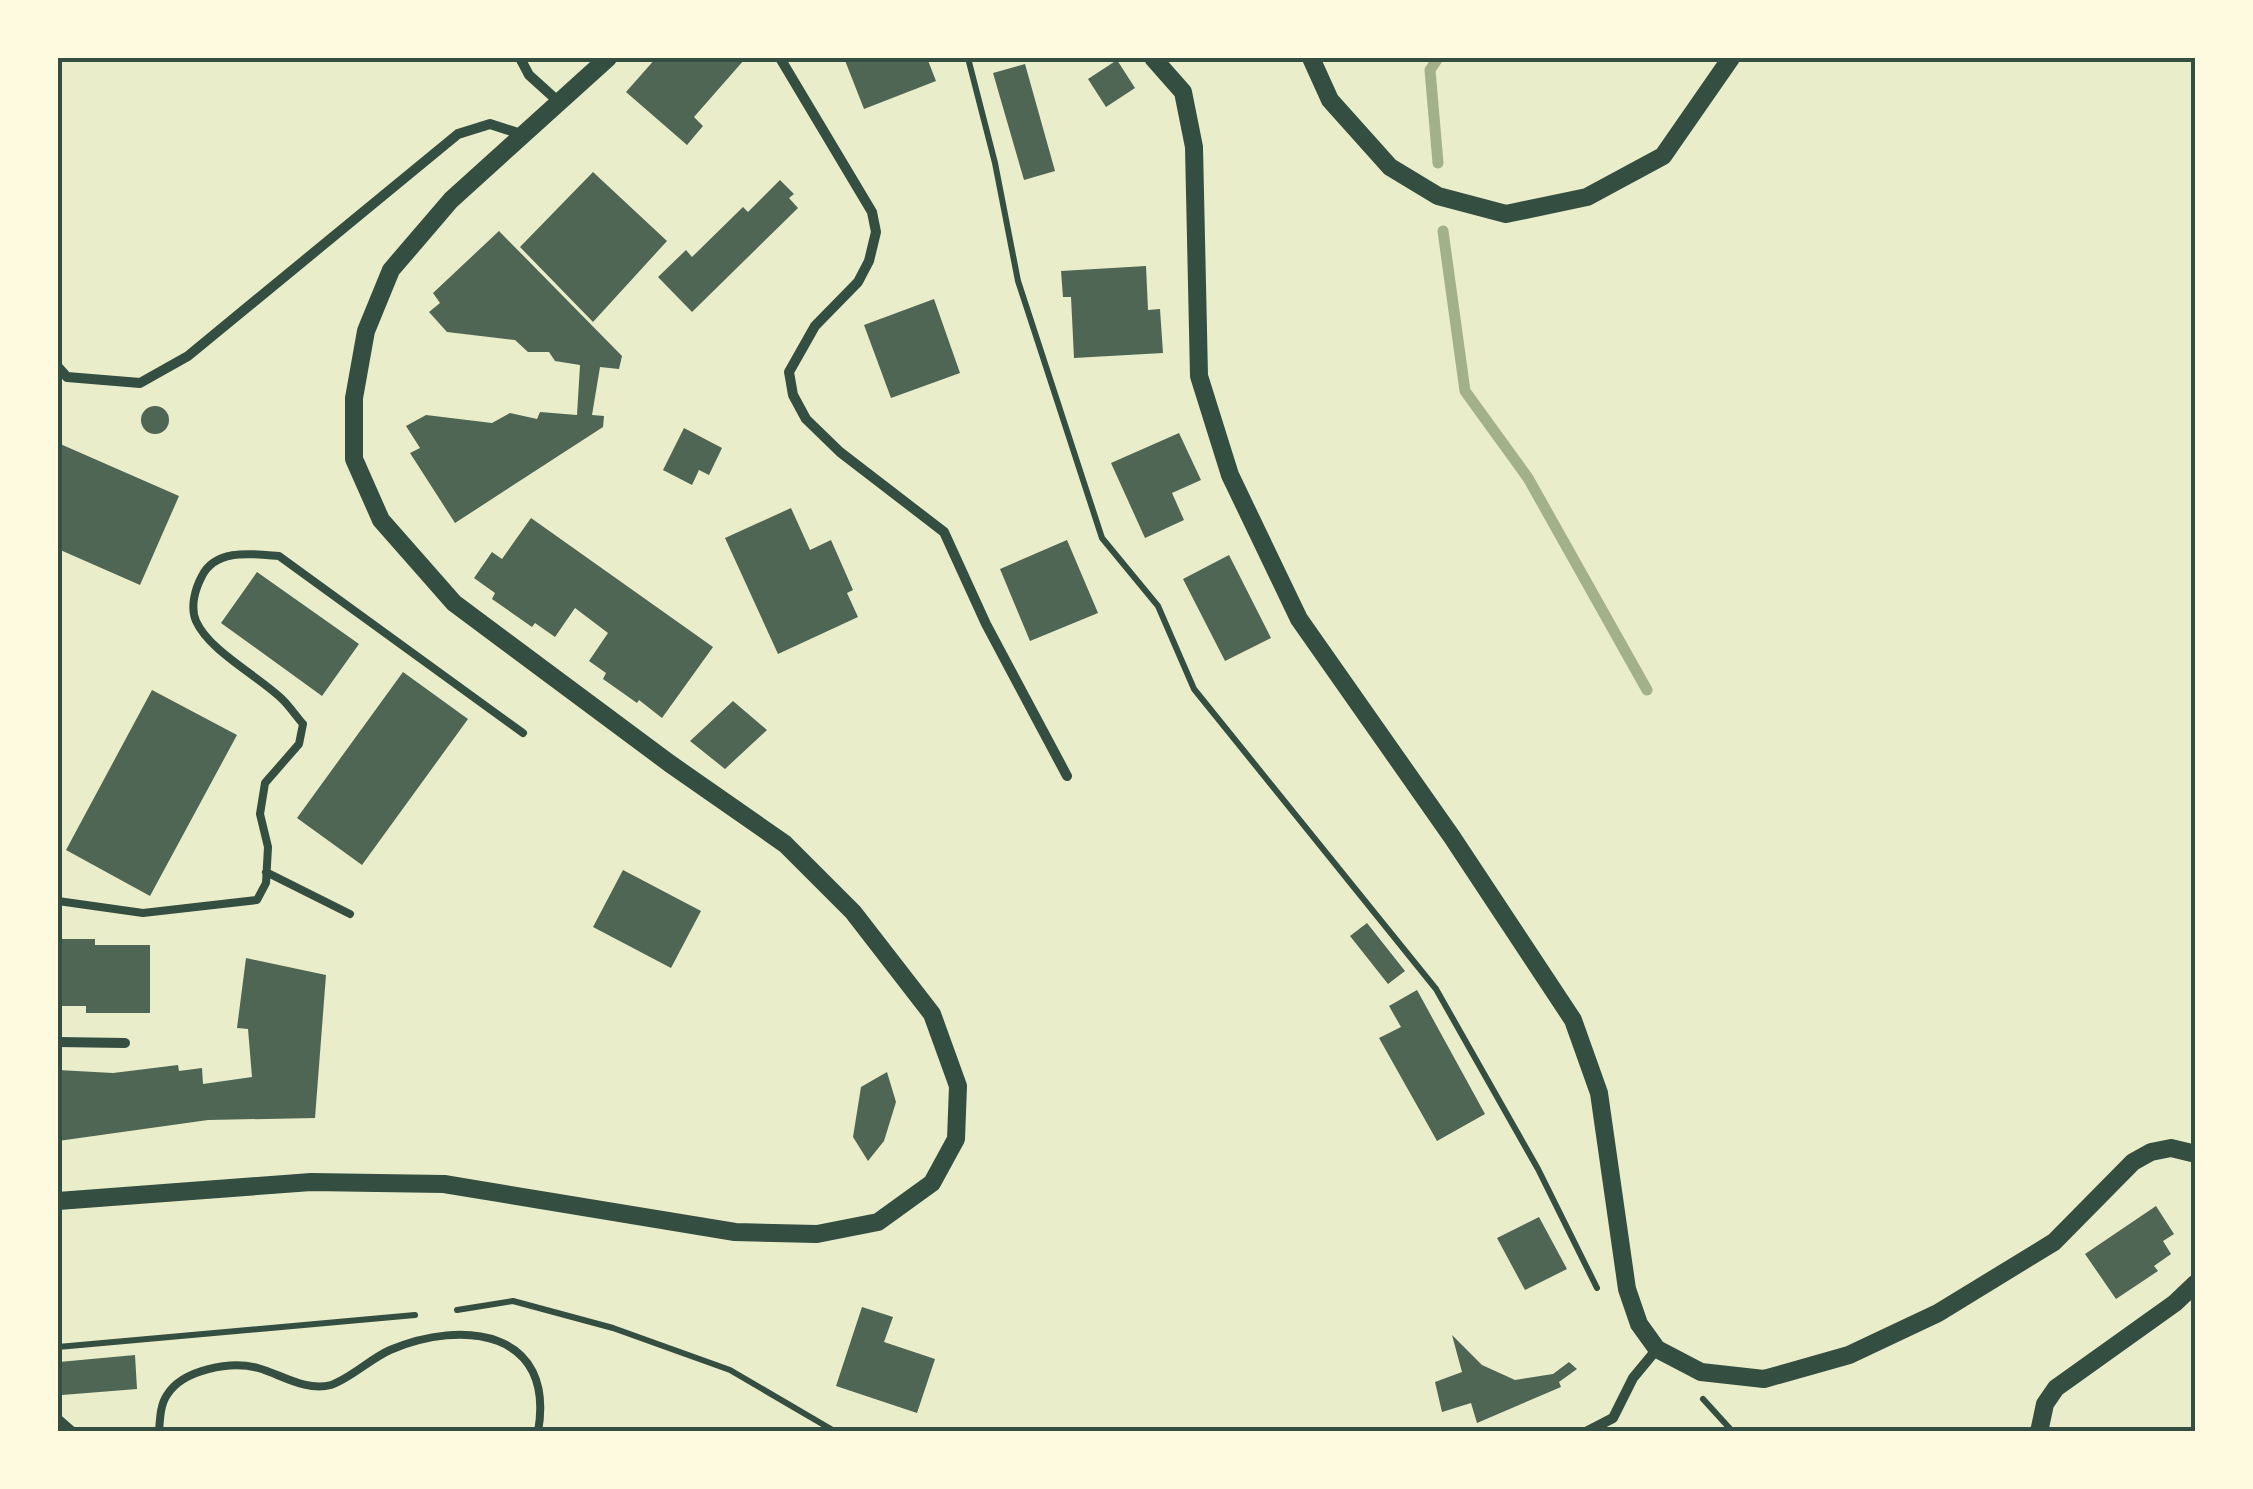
<svg xmlns="http://www.w3.org/2000/svg" width="2253" height="1489" font-family="'Noto Serif',serif">
  <rect width="100%" height="100%" fill="#e9edc9"/>
  <g fill="none" stroke-linecap="round" stroke-linejoin="round">
    <!-- stream -->
    <path stroke="#a3b18a" stroke-width="11" d="M 1438,58 L 1430,70 L 1438,163
      M 1443,231 L 1465,391 L 1528,478 L 1647,690"/>
  </g>
  <!-- building -->
  <path fill="#4f6655" d="M 656,58 L 744,60 L 694,117 L 703,126 L 687,145 L 626,92 Z
    M 844,58 L 927,58 L 936,81 L 864,109 Z
    M 1117,60 L 1135,88 L 1106,107 L 1088,79 Z
    M 1025,64 L 1055,171 L 1024,180 L 993,73 Z
    M 593,172 L 667,241 L 593,322 L 520,247 Z
    M 780,180 L 794,194 L 789,198 L 798,208 L 692,312 L 658,277 L 686,250 L 692,257 L 743,207 L 748,212 Z
    M 499,231 L 622,356 L 619,369 L 600,367 L 592,415 L 604,416 L 603,427 L 455,523 L 410,453 L 420,448 L 406,426 L 426,415 L 492,423 L 510,413 L 537,419 L 540,412 L 577,415 L 580,365 L 555,361 L 549,352 L 528,352 L 515,340 L 447,332 L 429,312 L 440,303 L 433,293 Z
    M 1146,266 L 1148,310 L 1160,309 L 1163,353 L 1074,358 L 1071,297 L 1063,297 L 1061,271 Z
    M 934,299 L 960,373 L 891,398 L 864,325 Z
    M141 420a14 14 0 1 1 28 0a14 14 0 1 1-28 0Z
    M 684,428 L 722,448 L 709,475 L 699,470 L 692,485 L 663,470 Z
    M 1179,433 L 1201,480 L 1172,493 L 1184,520 L 1145,538 L 1111,463 Z
    M 58,443 L 179,496 L 140,585 L 58,549 Z
    M 791,508 L 810,550 L 831,540 L 853,590 L 847,593 L 858,617 L 778,654 L 725,538 Z
    M 531,518 L 713,647 L 662,718 L 639,700 L 637,703 L 603,679 L 606,673 L 589,661 L 608,633 L 575,608 L 555,637 L 535,623 L 532,627 L 492,599 L 495,593 L 474,578 L 492,552 L 502,559 Z
    M 1067,540 L 1098,613 L 1030,641 L 1000,569 Z
    M 1229,555 L 1271,638 L 1225,661 L 1183,579 Z
    M 257,572 L 359,644 L 322,696 L 221,623 Z
    M 403,672 L 468,719 L 362,865 L 297,818 Z
    M 152,690 L 237,735 L 150,896 L 66,850 Z
    M 733,701 L 767,730 L 725,769 L 690,741 Z
    M 623,870 L 701,911 L 671,968 L 593,927 Z
    M 1367,923 L 1405,971 L 1388,984 L 1350,936 Z
    M 58,939 L 95,939 L 95,945 L 150,945 L 150,1013 L 86,1013 L 86,1006 L 58,1006 Z
    M 246,958 L 326,975 L 315,1118 L 208,1120 L 58,1141 L 58,1070 L 113,1073 L 178,1065 L 179,1071 L 202,1068 L 203,1084 L 252,1077 L 248,1029 L 237,1028 Z
    M 1417,990 L 1485,1114 L 1437,1141 L 1379,1038 L 1401,1027 L 1389,1006 Z
    M 887,1072 L 896,1102 L 884,1141 L 868,1161 L 853,1137 L 861,1087 Z
    M 2156,1206 L 2174,1234 L 2163,1241 L 2171,1254 L 2154,1266 L 2158,1271 L 2116,1299 L 2085,1254 Z
    M 1539,1217 L 1567,1269 L 1525,1290 L 1497,1238 Z
    M 862,1307 L 893,1317 L 884,1342 L 935,1359 L 917,1413 L 836,1386 Z
    M 1452,1335 L 1482,1365 L 1515,1380 L 1553,1374 L 1569,1362 L 1577,1369 L 1559,1382 L 1561,1387 L 1477,1423 L 1471,1403 L 1442,1412 L 1435,1382 L 1462,1372 Z
    M 135,1355 L 137,1389 L 62,1395 L 59,1362 Z"/>
  <g fill="none" stroke-linecap="round" stroke-linejoin="round">
    <!-- path -->
    <path stroke="#344e41" stroke-width="6" d="M 968,58 L 995,163 L 1018,281 L 1102,538 L 1158,606 L 1194,689 L 1436,989 L 1538,1169 L 1597,1288
      M 457,1310 L 513,1301 L 613,1328 L 730,1370 L 836,1432
      M 58,1347 L 415,1315
      M 1703,1399 L 1733,1432"/>
    <!-- service -->
    <path stroke="#344e41" stroke-width="8" d="M 266,872 L 350,914
      M 58,901 L 143,913 L 257,900 L 266,883 L 268,847 L 260,814 L 265,783 L 299,744 L 303,724 C 296,716 290,707 283,700 C 260,677 209,651 196,621 C 190,607 195,589 202,576 C 216,548 253,554 279,556 L 523,733
      M 58,1418 L 74,1432
      M 159,1432 C 160,1420 160,1405 167,1395 C 183,1369 231,1361 258,1368 C 280,1374 306,1392 331,1385 C 351,1378 370,1359 390,1350 C 463,1319 556,1330 538,1432"/>
    <!-- minor -->
    <path stroke="#344e41" stroke-width="10" d="M 520,58 L 529,75 L 560,103
      M 780,58 L 872,212 L 876,232 L 869,261 L 858,282 L 815,326 L 789,372 L 793,395 L 806,419 L 840,452 L 944,532 L 986,624 L 1067,776
      M 58,367 L 67,377 L 140,383 L 188,356 L 458,134 L 490,124 L 524,135
      M 58,1042 L 125,1043
      M 1586,1432 L 1613,1418 L 1633,1378 L 1657,1349"/>
    <!-- tertiary -->
    <path stroke="#344e41" stroke-width="18" d="M 1153,58 L 1183,92 L 1194,147 L 1199,376 L 1230,475 L 1299,619 L 1452,837 L 1573,1020 L 1599,1093 L 1627,1289 L 1639,1324 L 1657,1349 L 1701,1372 L 1764,1379 L 1849,1355 L 1938,1313 L 2054,1242 L 2133,1162 L 2151,1152 L 2171,1148 L 2196,1154
      M 1311,58 L 1330,100 L 1390,167 L 1438,196 L 1506,214 L 1587,197 L 1663,156 L 1731,58
      M 58,1201 L 311,1182 L 444,1184 L 735,1232 L 817,1234 L 878,1222 L 932,1183 L 956,1139 L 958,1086 L 932,1014 L 853,912 L 785,844 L 669,763 L 454,603 L 381,520 L 354,459 L 354,398 L 366,331 L 391,270 L 451,200 L 608,58
      M 2039,1432 L 2045,1404 L 2056,1388 L 2175,1303 L 2196,1283"/>
  </g>
  <!-- border -->
  <rect width="2253" height="1489" fill="none" stroke="#fefae0" stroke-width="120"/>
  <rect x="60" y="60" width="2133" height="1369" fill="none" stroke="#344e41" stroke-width="4"/>
</svg>
